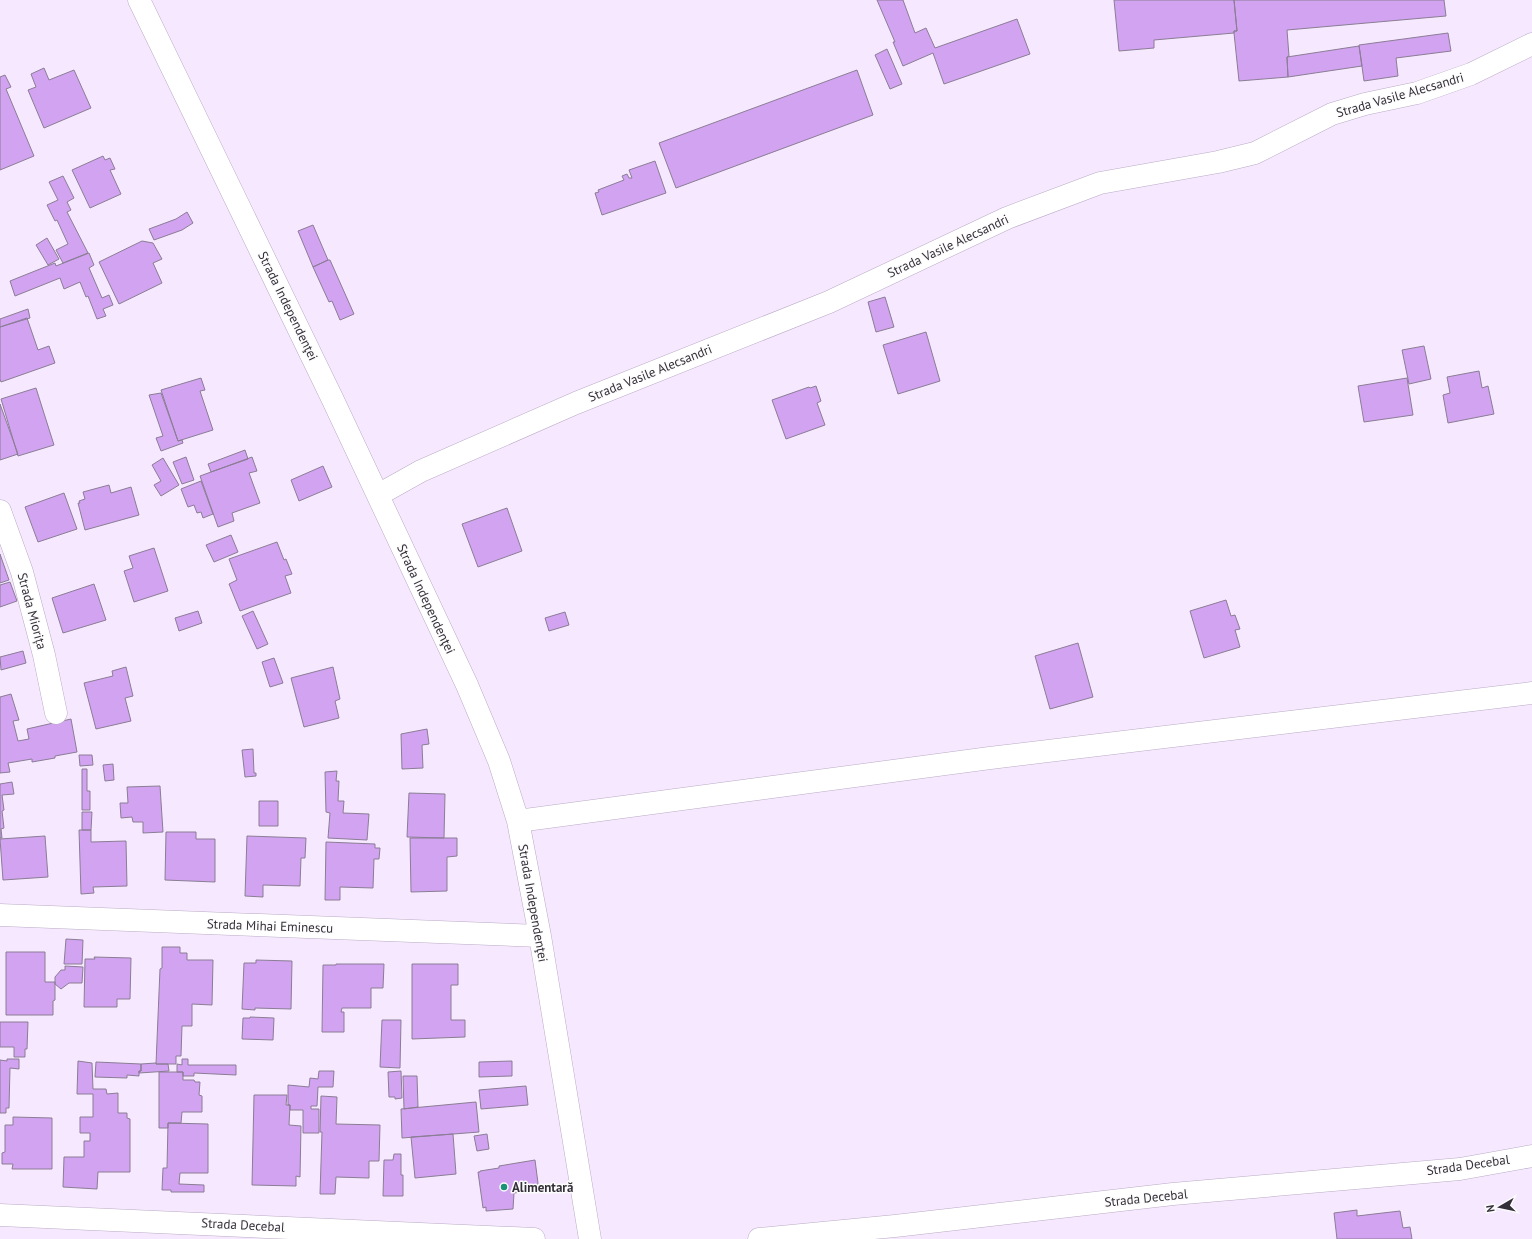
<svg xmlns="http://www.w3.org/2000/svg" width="1532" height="1239" font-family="'PT Sans',sans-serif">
  <rect width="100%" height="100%" fill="#f6e9ff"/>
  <!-- building -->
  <path fill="#d1a3f0" stroke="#8b7d95" d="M 877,0 L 903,0 L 915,33 L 926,28 L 935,48 L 1017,19 L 1030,54 L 944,84 L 933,53 L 903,66 L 893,42 L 895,42 Z
    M 1114,0 L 1234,0 L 1237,31 L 1234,31 L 1234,33 L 1154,40 L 1154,48 L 1119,51 Z
    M 1234,0 L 1444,0 L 1446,16 L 1287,30 L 1289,56 L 1287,57 L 1288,77 L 1239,81 L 1234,33 L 1234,31 L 1237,31 Z
    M 1448,33 L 1451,51 L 1396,58 L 1398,76 L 1364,81 L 1359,45 Z
    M 1359,46 L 1362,66 L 1288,77 L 1287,57 Z
    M 887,49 L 902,84 L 890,89 L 875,55 Z
    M 44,68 L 49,80 L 74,70 L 91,108 L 44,128 L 28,90 L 36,87 L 31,74 Z
    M 857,70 L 873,115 L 676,188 L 659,143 Z
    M 5,75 L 11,87 L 6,89 L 34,156 L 0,170 L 0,77 Z
    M 103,156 L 105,160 L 110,158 L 115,169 L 110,170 L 121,194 L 90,208 L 72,170 Z
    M 655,161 L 666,193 L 602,215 L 595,193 L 599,192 L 598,190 L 624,180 L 622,176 L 627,174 L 629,178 L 632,178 L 629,170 Z
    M 63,176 L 74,198 L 67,202 L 71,210 L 67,212 L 88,253 L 63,263 L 56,250 L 68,244 L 57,220 L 55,221 L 47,205 L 58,200 L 49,182 Z
    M 187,212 L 193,223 L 182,230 L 154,240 L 149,229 L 176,219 Z
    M 313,225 L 328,260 L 313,267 L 298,231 Z
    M 47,238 L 59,259 L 48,265 L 36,245 Z
    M 142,241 L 153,243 L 162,259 L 153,263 L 162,283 L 119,304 L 99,262 Z
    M 89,253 L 94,265 L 89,268 L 102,298 L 109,295 L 113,305 L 103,309 L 106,316 L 97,319 L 88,296 L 86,297 L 80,282 L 64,289 L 60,278 L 15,296 L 10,281 L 55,263 L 56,266 Z
    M 328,260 L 330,260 L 354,314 L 340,320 L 332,301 L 329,302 L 313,267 Z
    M 885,297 L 894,327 L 876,332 L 868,302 Z
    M 28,309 L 30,318 L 0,327 L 0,319 Z
    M 27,318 L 38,350 L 49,346 L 55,363 L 1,382 L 0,379 L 0,327 Z
    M 926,332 L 940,381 L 898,394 L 883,345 Z
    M 1424,346 L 1431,379 L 1409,384 L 1402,350 Z
    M 1479,371 L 1482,388 L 1488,386 L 1494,414 L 1448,423 L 1443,395 L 1450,393 L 1447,377 Z
    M 201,378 L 205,390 L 200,391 L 213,430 L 178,441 L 161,390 Z
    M 1407,378 L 1413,415 L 1364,422 L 1358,386 Z
    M 816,386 L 821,401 L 817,403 L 825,425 L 786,439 L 772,400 L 809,387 L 810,388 Z
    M 36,388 L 54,445 L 18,456 L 1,399 Z
    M 161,393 L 178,441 L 182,440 L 183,443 L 161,451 L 156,438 L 163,436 L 149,395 Z
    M 0,404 L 18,454 L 0,460 Z
    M 245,450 L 248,459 L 211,472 L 208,464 Z
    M 186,457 L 194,480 L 182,484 L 173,462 Z
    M 252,457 L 257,471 L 249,473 L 260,503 L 232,513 L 234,521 L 218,527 L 200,476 Z
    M 163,458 L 179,485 L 161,496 L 154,485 L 161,481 L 152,465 Z
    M 323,466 L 332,487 L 299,501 L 291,480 Z
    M 201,481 L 213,514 L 203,518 L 201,512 L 197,513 L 194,505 L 188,507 L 181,489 Z
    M 109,485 L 111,493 L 131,487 L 139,515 L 85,530 L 78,503 L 80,503 L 79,501 L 85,499 L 83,492 Z
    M 64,493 L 77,529 L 38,542 L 25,507 Z
    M 507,508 L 522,551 L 478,567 L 462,524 Z
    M 231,535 L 238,552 L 214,562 L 206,545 Z
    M 277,542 L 284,560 L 286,559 L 292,574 L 285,576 L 291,593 L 240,611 L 229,584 L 237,580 L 229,559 Z
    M 154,548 L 168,591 L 134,602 L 124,571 L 133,568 L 129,556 Z
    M 0,554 L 9,580 L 0,583 Z
    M 10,582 L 17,601 L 0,607 L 0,585 Z
    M 94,584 L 106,620 L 63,633 L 52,598 Z
    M 1226,600 L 1231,616 L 1235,615 L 1240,629 L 1235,630 L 1240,647 L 1204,658 L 1190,611 Z
    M 198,611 L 202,623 L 179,631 L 175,618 Z
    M 253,611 L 268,644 L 257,649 L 242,616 Z
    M 565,612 L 569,625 L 549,631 L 545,618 Z
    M 1078,643 L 1093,697 L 1050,709 L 1035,656 Z
    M 23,651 L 26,663 L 1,670 L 0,657 Z
    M 274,658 L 283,683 L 270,687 L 262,662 Z
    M 126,667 L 133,696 L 125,698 L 131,721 L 96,729 L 84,683 L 113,676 L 112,671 Z
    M 333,667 L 340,699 L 335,701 L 339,718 L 304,727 L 291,678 Z
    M 11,694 L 19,720 L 13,721 L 18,741 L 29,739 L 27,729 L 71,719 L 77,752 L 55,756 L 55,758 L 32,762 L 32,759 L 8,763 L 10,772 L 0,773 L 0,697 Z
    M 427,729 L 429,744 L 422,745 L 423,768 L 402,769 L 401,734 Z
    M 253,749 L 254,773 L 256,773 L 256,776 L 245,777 L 242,750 Z
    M 79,755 L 92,755 L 93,765 L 80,766 Z
    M 113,764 L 114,780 L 105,781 L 103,765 Z
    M 82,769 L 87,769 L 87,791 L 90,791 L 90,810 L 82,810 Z
    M 337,771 L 336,781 L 339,781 L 338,801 L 344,801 L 343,813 L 369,814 L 367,840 L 328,838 L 330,813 L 326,812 L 325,772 Z
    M 12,782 L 14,794 L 2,795 L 4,810 L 2,811 L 4,828 L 1,829 L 2,838 L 0,838 L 0,784 Z
    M 160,786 L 163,832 L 143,833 L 143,822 L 133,822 L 132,817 L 121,818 L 120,803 L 128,803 L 127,787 Z
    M 409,793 L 445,794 L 444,838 L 407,837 Z
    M 259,801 L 278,801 L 278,826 L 259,826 Z
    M 82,812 L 92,812 L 91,830 L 82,830 Z
    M 79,830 L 91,830 L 91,842 L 126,841 L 127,886 L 93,887 L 94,893 L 81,894 Z
    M 166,832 L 196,832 L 196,839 L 215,839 L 215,882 L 165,880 Z
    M 45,836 L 48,877 L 3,880 L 0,839 Z
    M 247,836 L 306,838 L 305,858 L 301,858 L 300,886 L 263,885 L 263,897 L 245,896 Z
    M 410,838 L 457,838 L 457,856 L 447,857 L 447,891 L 411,892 Z
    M 326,842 L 375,844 L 375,848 L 380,848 L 379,859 L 374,859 L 373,888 L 340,887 L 340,900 L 325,900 Z
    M 66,939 L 83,940 L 82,964 L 64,964 Z
    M 162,947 L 180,947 L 180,953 L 187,953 L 187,960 L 213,960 L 212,1005 L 192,1004 L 192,1026 L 182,1026 L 181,1056 L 176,1056 L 176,1064 L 156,1064 L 160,969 L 162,968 Z
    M 6,952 L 45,952 L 45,982 L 55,982 L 55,1000 L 53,1001 L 53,1015 L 6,1015 Z
    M 94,957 L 131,958 L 130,999 L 117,999 L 117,1007 L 84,1007 L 85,959 L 95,959 Z
    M 256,960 L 292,961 L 291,1009 L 255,1008 L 255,1010 L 242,1009 L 244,963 L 256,963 Z
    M 336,964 L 384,964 L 383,988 L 371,988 L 371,1008 L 342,1008 L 341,1012 L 344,1012 L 344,1032 L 322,1032 L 323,965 L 336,965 Z
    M 412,964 L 458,964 L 458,985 L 451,985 L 451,1020 L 465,1020 L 465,1037 L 412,1039 Z
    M 65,966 L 83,967 L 82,983 L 69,983 L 61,989 L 55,984 L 55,977 L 61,970 L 65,970 Z
    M 250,1017 L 274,1018 L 273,1040 L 242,1039 L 243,1018 L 250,1018 Z
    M 382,1020 L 401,1020 L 400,1068 L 380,1067 Z
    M 0,1022 L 28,1022 L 27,1049 L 25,1049 L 25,1057 L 14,1057 L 14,1047 L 0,1047 Z
    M 7,1059 L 19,1059 L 19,1069 L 10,1068 L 9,1108 L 6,1108 L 6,1113 L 0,1113 L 0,1060 L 7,1061 Z
    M 182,1059 L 188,1059 L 188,1065 L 236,1065 L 236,1075 L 194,1073 L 194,1076 L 183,1076 L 183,1072 L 177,1072 L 177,1064 L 182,1065 Z
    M 78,1061 L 92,1063 L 93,1089 L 106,1089 L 107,1094 L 118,1093 L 118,1113 L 127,1113 L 127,1118 L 130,1119 L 130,1172 L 98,1172 L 97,1189 L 63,1187 L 64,1157 L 84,1157 L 84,1141 L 90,1141 L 90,1133 L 80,1133 L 80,1117 L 93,1117 L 93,1094 L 77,1094 Z
    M 512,1061 L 512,1076 L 479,1077 L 479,1062 Z
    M 96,1062 L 141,1064 L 141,1071 L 139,1071 L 139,1076 L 127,1075 L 127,1078 L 95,1077 Z
    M 156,1063 L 156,1064 L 168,1064 L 169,1071 L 139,1073 L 139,1071 L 141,1071 L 141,1064 Z
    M 319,1071 L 334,1071 L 333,1087 L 318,1087 L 317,1106 L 311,1106 L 311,1109 L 319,1109 L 319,1133 L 303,1133 L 303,1110 L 290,1110 L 290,1105 L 288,1105 L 288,1085 L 309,1087 L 310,1078 L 318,1079 Z
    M 401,1071 L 402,1098 L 395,1099 L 395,1097 L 389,1097 L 388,1072 Z
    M 159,1072 L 183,1072 L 183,1080 L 194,1080 L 195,1082 L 200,1082 L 199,1095 L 202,1096 L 202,1112 L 182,1112 L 181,1123 L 168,1123 L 168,1128 L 159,1128 Z
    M 403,1076 L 417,1076 L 418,1107 L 404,1109 Z
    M 526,1086 L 528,1105 L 481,1109 L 479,1090 Z
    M 254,1095 L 287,1095 L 286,1105 L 290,1105 L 289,1125 L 301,1126 L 300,1177 L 296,1176 L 296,1186 L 252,1185 Z
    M 321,1096 L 337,1097 L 336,1124 L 380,1125 L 379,1161 L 369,1161 L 369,1178 L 336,1177 L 335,1194 L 320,1194 L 322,1132 L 320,1132 Z
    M 476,1102 L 479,1132 L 402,1138 L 401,1109 Z
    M 13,1117 L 52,1118 L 52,1169 L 12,1169 L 13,1164 L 2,1164 L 2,1153 L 5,1152 L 5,1125 L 13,1125 Z
    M 168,1123 L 208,1124 L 208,1173 L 180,1173 L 179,1184 L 204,1185 L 204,1192 L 171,1192 L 171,1190 L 162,1190 L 163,1168 L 167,1168 Z
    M 453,1134 L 456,1174 L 415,1178 L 411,1137 Z
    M 487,1134 L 489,1149 L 477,1151 L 474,1136 Z
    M 394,1154 L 401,1154 L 401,1175 L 403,1175 L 403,1196 L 383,1196 L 384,1160 L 393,1160 Z
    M 535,1160 L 538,1183 L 536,1190 L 514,1193 L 513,1209 L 486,1211 L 486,1207 L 483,1208 L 478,1172 L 480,1172 L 480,1171 L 499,1168 L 499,1166 Z
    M 1357,1210 L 1357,1216 L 1400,1211 L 1403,1228 L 1410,1227 L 1412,1239 L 1337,1239 L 1334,1213 Z"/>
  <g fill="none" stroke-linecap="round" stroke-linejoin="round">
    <!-- minor casing -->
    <g stroke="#baabc5" stroke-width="23">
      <path id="minor" d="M 139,0 L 332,398 L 467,685 L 499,761 L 518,821 L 540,936 L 590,1239
        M 378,495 L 421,471 L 576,403 L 829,302 L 1007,218 L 1100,183 L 1218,162 L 1255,153 L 1332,114 L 1365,104 L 1417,93 L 1471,74 L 1532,44
        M 0,511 L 22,572 L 44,655 L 56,713
        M 518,821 L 990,758 L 1532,693
        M 0,915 L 540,936
        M 0,1215 L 534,1239
        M 759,1239 L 895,1226 L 1173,1194 L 1460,1169 L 1532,1156"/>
    </g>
    <!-- minor -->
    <use href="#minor" stroke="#fff" stroke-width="22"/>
  </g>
  <!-- markers -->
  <circle fill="#1a9276" stroke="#fcfcfc" stroke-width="1.5" cx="504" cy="1187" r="4"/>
  <g text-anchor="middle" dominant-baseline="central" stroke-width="3" stroke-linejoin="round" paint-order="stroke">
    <!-- street labels -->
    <g font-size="13" fill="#352f39" stroke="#fcfcfc">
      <text transform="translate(1400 95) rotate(-16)">Strada Vasile Alecsandri</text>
      <text transform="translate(948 246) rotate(-25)">Strada Vasile Alecsandri</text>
      <text transform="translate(288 306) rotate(64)">Strada Independenţei</text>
      <text transform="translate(650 373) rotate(-22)">Strada Vasile Alecsandri</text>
      <text transform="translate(426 599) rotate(65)">Strada Independenţei</text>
      <text transform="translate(32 611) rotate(75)">Strada Miorița</text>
      <text transform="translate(533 903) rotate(80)">Strada Independenţei</text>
      <text transform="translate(270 926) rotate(2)">Strada Mihai Eminescu</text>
      <text transform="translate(1468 1165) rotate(-8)">Strada Decebal</text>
      <text transform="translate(1146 1198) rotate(-6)">Strada Decebal</text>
      <text transform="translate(243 1225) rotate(3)">Strada Decebal</text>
    </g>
    <!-- poi labels -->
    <g font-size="13" font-weight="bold" fill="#352f39" stroke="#fcfcfc" text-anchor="start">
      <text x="512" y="1187">Alimentară</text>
    </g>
  </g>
  <!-- north arrow -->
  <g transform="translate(1500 1207) rotate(261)" stroke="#fcfcfc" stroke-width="3" paint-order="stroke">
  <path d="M0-3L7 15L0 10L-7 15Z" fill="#352f39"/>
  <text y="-6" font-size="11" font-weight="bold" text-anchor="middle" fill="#352f39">N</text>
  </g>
</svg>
